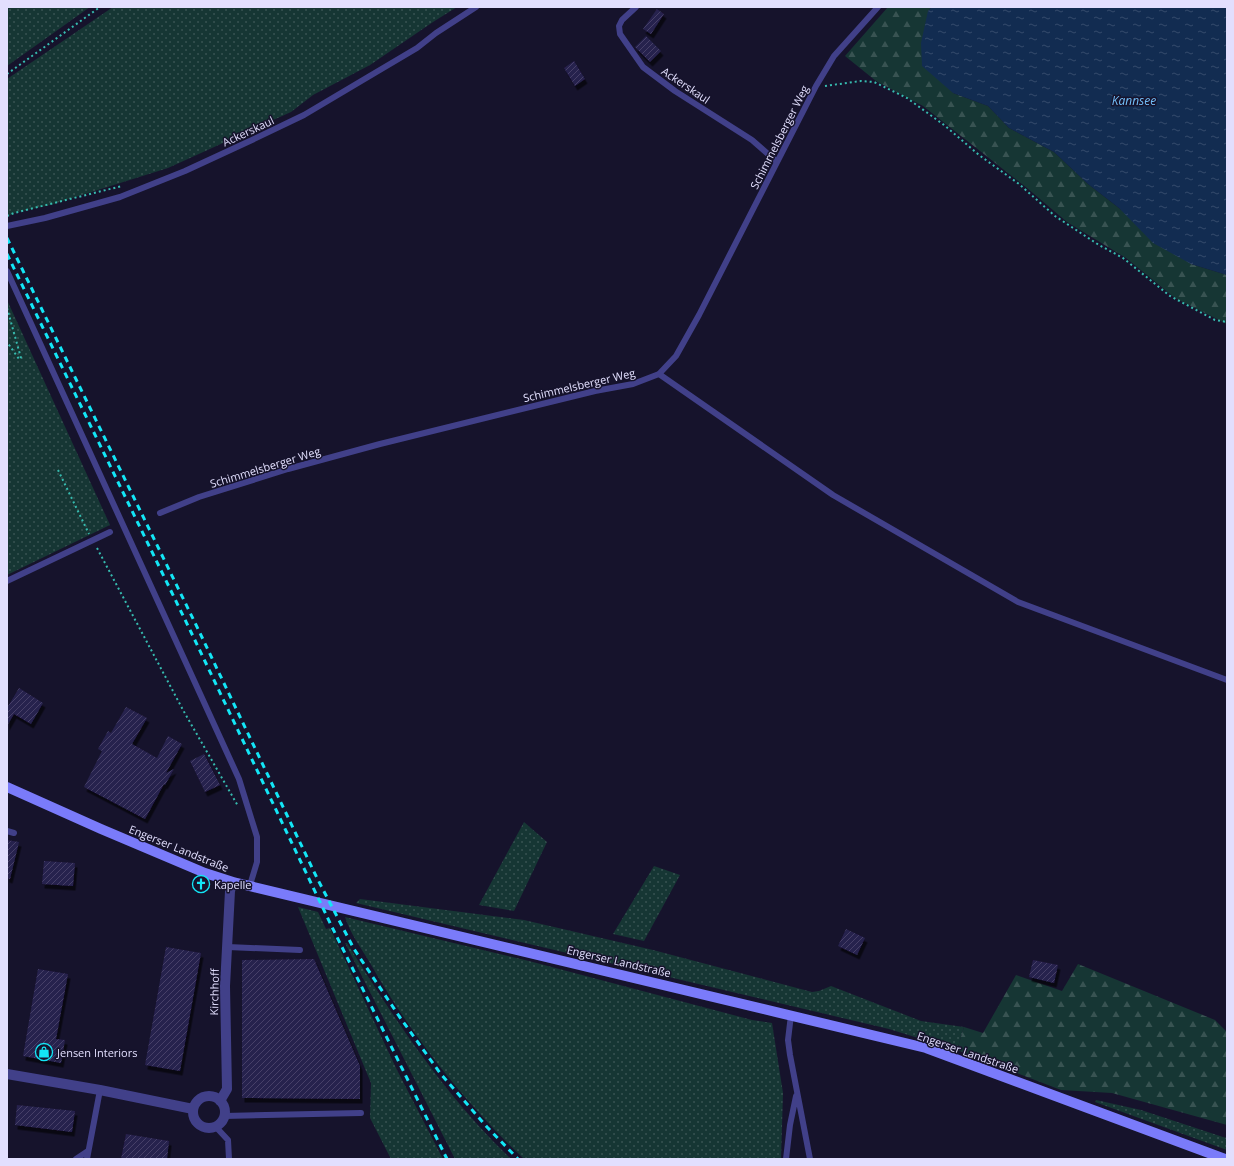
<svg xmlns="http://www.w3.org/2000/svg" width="1234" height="1166" font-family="'Open Sans',sans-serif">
  <defs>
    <pattern id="grass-dots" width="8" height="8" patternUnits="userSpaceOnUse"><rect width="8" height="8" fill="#163634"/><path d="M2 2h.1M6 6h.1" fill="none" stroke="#385352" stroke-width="1.8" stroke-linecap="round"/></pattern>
    <pattern id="forest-firs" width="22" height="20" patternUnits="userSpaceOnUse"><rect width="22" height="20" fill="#163634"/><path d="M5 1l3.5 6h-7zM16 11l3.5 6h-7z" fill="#385352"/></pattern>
    <pattern id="water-ripples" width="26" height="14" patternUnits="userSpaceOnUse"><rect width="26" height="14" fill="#122c51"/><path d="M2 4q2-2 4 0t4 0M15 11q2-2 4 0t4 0" fill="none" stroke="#344a6b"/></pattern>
    <pattern id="building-hatch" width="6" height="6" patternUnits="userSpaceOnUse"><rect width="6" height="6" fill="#27204d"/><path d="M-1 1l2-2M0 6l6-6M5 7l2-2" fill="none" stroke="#464068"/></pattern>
    <filter id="shadow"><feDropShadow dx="2.5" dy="4.5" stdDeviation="0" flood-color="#0009"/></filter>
  </defs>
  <rect width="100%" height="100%" fill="#16132c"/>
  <!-- grass -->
  <path fill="url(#grass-dots)" d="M 7,7 L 90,7 L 7,66 Z
    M 113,7 L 457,7 L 433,22 L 370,65 L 313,95 L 291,112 L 168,168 L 50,205 L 14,213 L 7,217 L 7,79 Z
    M 7,300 L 110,525 L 7,575 Z
    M 524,822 L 547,842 L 514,911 L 479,905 Z
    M 654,866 L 680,875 L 644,941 L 613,934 Z
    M 360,899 L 524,920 L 653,950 L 812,992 L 819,991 L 831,986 L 921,1021 L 964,1027 L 957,1050 L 889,1029 L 356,903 Z
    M 298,907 L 318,912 L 326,929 L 330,928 L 397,1070 L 443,1159 L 391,1159 L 370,1118 L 371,1083 Z
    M 345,917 L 529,961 L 752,1020 L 772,1023 L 783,1093 L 781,1159 L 524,1159 C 464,1102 411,1035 370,963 C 361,948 350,933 345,917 Z
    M 345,943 L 347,943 C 395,1020 445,1096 511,1159 L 455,1159 Z
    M 1096,1100 L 1141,1110 L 1223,1137 L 1227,1138 L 1227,1150 L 1095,1102 Z"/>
  <!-- forest -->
  <path fill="url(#forest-firs)" d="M 888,7 L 932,7 L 928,11 L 953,93 L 988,106 L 1009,128 L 1054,152 L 1088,184 L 1191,264 L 1227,275 L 1227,324 L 1175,298 L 1126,258 L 1067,222 L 1027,188 L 923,106 L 876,81 L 845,56 Z
    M 1078,964 L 1215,1020 L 1227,1032 L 1227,1125 L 1112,1093 L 1061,1090 L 957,1050 L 964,1027 L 983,1033 L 1016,975 L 1062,991 Z"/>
  <!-- water -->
  <path fill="url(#water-ripples)" d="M 932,7 L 1227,7 L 1227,275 L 1191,264 L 1153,243 L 1119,208 L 1088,184 L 1054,152 L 1009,128 L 988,106 L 953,93 L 922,66 L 921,43 L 928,11 Z"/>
  <!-- building -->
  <path fill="url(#building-hatch)" filter="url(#shadow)" d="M 657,9 L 664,14 L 651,34 L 643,29 Z
    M 646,36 L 661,51 L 650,62 L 635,47 Z
    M 574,61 L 585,79 L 575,86 L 564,68 Z
    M 19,688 L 43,703 L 31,724 L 14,714 L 7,726 L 7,708 Z
    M 126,707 L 147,718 L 132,744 L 157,758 L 168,736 L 182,744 L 166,773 L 174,769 L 165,785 L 164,784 L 145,819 L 84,787 L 102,751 L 98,749 L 108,731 L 111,733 Z
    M 204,754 L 220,785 L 205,792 L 190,761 Z
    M 7,840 L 19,842 L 10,879 L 7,878 Z
    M 44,861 L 75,863 L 73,886 L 42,884 Z
    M 846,929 L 865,938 L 857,955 L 838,946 Z
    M 166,947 L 201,953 L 180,1071 L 145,1065 Z
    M 314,959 L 360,1066 L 360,1099 L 242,1098 L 242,960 Z
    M 1033,960 L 1058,965 L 1054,983 L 1029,977 Z
    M 38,969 L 68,974 L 56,1039 L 65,1040 L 61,1063 L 23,1056 Z
    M 17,1105 L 75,1111 L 72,1132 L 15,1125 Z
    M 126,1134 L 169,1141 L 167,1159 L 121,1159 Z"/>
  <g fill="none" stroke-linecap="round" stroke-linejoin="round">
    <!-- path -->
    <path stroke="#36bbaf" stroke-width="2" stroke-dasharray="2 3" stroke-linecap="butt" d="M 7,74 L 100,7
      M 825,86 L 861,81 L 874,82 L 907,98 L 944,125 L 979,155 L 1019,184 L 1055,216 L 1099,245 L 1123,258 L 1170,296 L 1215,320 L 1227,322
      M 7,216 L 14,213 L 122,186
      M 7,308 L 21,358 L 20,359 L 19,359 L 7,342
      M 58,470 L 89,534
      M 97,548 L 183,710 L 238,806"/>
    <!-- service -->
    <path stroke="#414089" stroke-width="6" d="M 636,7 L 622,20 L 619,26 L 620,34 L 643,67 L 675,91 L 752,140 L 777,162
      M 7,226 L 45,218 L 120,197 L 185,171 L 252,140 L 304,115 L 368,77 L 417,48 L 436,33 L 476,7
      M 7,271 L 239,779 L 257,837 L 257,862 L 250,885
      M 659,374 L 833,495 L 1018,602 L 1227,680
      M 160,513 L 199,497 L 288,469 L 380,444 L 595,391 L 633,384 L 659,374 L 676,356 L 699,315 L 816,86 L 834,56 L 878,7
      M 7,581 L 110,532
      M 7,831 L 14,833
      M 228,947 L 300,950
      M 791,1015 L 788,1040 L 790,1055 L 810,1159
      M 224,1116 L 361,1113
      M 215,1126 L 228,1140 L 229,1159
      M 76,1159 L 88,1151
      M 87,1159 L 100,1090
      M 786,1159 L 790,1125 L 796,1096"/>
    <!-- minor -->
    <path stroke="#414089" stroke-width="10" d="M 7,1074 L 100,1090 L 193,1109
      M193 1112a16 16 0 1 1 32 0a16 16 0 1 1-32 0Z
      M 220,1101 L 227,1089 L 225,986 L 230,891 L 233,882"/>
    <!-- secondary -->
    <path stroke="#7a7bfa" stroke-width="10" d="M 7,787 L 101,829 L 205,873 L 233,882 L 926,1048 L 1225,1159"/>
    <!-- rail -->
    <path stroke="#13e6f6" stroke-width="3" stroke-dasharray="6 5" stroke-linecap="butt" d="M 7,238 L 199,631 L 317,878 L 354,949 L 399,1016 L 440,1073 L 487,1127 L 518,1159
      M 7,254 L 191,632 L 332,927 L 447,1159"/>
  </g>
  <!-- icons -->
  <defs>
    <g id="church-ring" transform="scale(0.9)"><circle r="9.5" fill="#16132c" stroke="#13e6f6" stroke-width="1.5"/><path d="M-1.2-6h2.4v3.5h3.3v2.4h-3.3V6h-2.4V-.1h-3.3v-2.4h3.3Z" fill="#13e6f6"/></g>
    <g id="shop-ring" transform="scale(0.9)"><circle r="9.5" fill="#16132c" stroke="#13e6f6" stroke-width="1.5"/><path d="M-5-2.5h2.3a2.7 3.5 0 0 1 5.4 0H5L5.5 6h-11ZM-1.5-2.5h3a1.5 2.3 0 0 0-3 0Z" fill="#13e6f6"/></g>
  </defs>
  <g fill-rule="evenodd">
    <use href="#church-ring" x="201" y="884"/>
    <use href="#shop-ring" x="44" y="1052"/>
  </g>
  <g text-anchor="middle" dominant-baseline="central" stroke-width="3" stroke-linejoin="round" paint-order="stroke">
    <!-- street labels -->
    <g font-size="11" fill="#e2dffe" stroke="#16132c">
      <text transform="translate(686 85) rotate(34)">Ackerskaul</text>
      <text transform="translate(248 131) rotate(-25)">Ackerskaul</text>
      <text transform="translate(779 137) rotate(-63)">Schimmelsberger Weg</text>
      <text transform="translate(579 385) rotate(-13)">Schimmelsberger Weg</text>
      <text transform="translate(265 467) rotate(-17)">Schimmelsberger Weg</text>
      <text transform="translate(179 848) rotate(22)">Engerser Landstraße</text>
      <text transform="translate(619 961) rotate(13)">Engerser Landstraße</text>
      <text transform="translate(214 992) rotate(-89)">Kirchhoff</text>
      <text transform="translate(968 1052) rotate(19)">Engerser Landstraße</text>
    </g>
    <!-- poi labels -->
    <g font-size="11" fill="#e2dffe" stroke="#16132c" text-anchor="start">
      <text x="214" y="884">Kapelle</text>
      <text x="57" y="1052">Jensen Interiors</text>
    </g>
    <!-- water labels -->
    <g font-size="12" font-style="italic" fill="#72bff9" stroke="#16132c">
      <text x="1134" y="100">Kannsee</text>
    </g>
  </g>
  <!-- border -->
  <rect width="1234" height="1166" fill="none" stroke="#e2dffe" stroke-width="16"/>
</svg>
